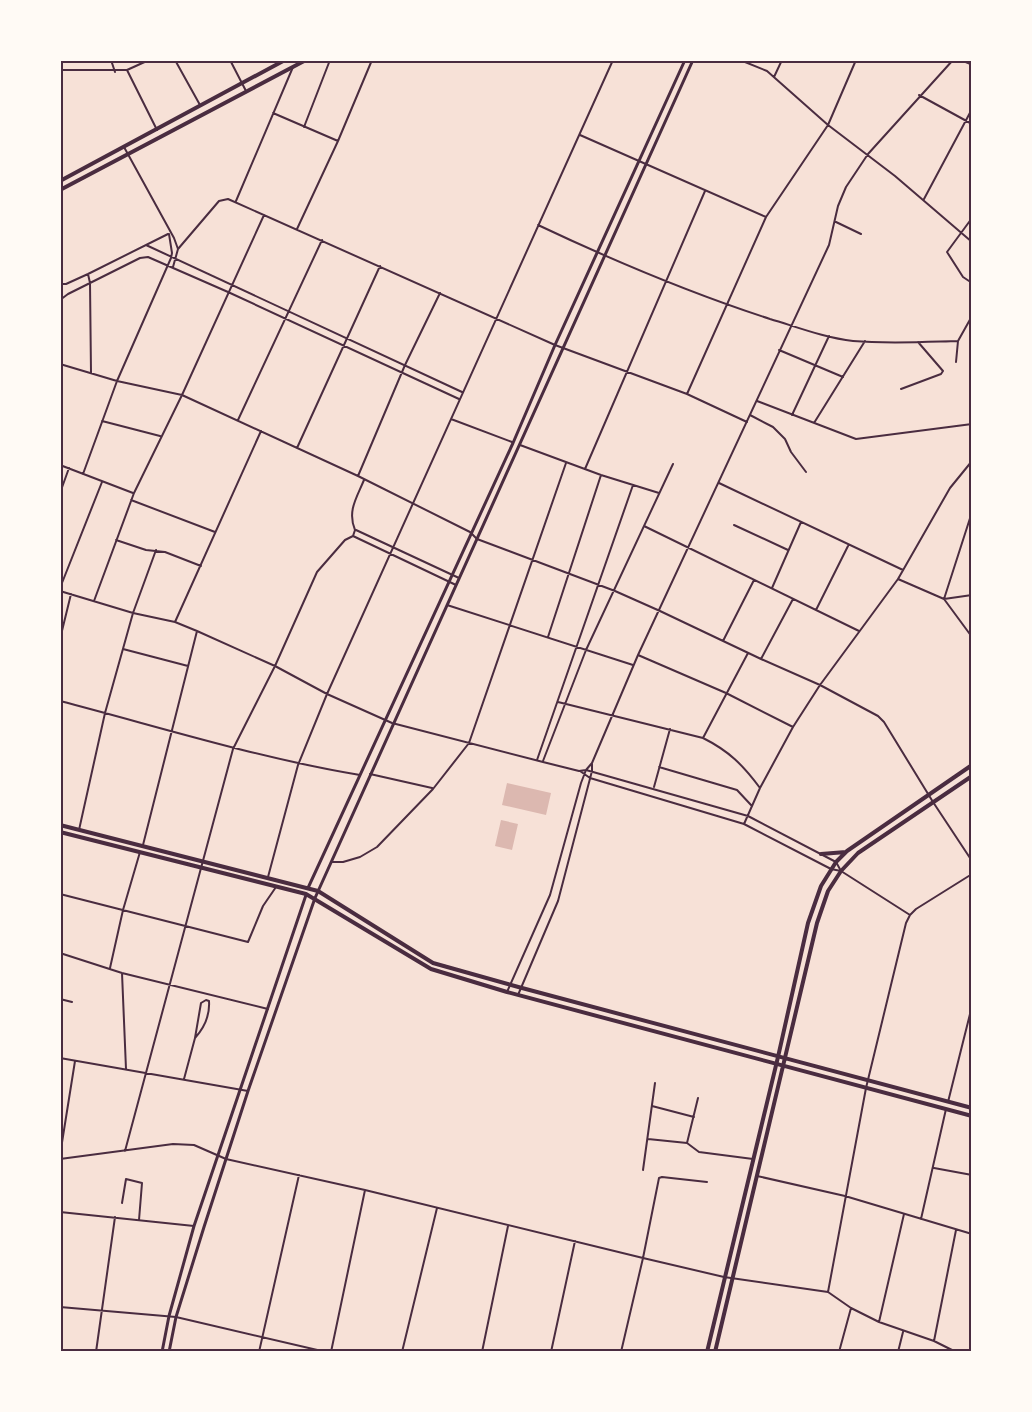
<svg xmlns="http://www.w3.org/2000/svg" width="1032" height="1412" font-family="'Titillium Web',sans-serif">
  <rect width="100%" height="100%" fill="#f7e1d7"/>
  <!-- water -->
  <path fill="#dcb8b0" d="M 507,783 L 551,793 L 546,815 L 502,805 Z
    M 501,820 L 518,824 L 512,850 L 495,846 Z"/>
  <g fill="none" stroke-linecap="round" stroke-linejoin="round">
    <!-- pedestrian -->
    <path stroke="#4a2c40" stroke-width="2" d="M 111,60 L 115,72
      M 60,588 L 102,482"/>
    <!-- minor -->
    <path stroke="#4a2c40" stroke-width="2" d="M 175,60 L 200,105
      M 230,60 L 246,91
      M 740,60 L 767,71 L 828,125 L 895,176 L 972,242
      M 60,70 L 127,70 L 149,60
      M 127,70 L 157,130
      M 774,77 L 782,60
      M 919,95 L 972,124
      M 273,113 L 338,141
      M 304,127 L 330,60
      M 580,135 L 766,217
      M 124,147 L 174,238 L 178,249 L 173,267
      M 924,199 L 972,109
      M 236,201 L 293,67
      M 972,218 L 947,252 L 963,277 L 972,283
      M 836,222 L 861,234
      M 538,225 C 614,261 690,293 770,319 C 797,327 825,338 853,341 C 888,344 923,342 958,341
      M 297,229 L 338,141 L 372,60
      M 146,245 L 462,392
      M 178,249 L 219,201 L 228,199 L 555,345 L 687,394 L 747,422
      M 88,274 L 90,283 L 91,373
      M 60,284 L 66,284 L 88,274 L 168,234
      M 60,300 L 68,294 L 140,258 L 148,257 L 228,292 L 459,399
      M 779,350 L 843,377
      M 956,362 L 958,341 L 972,316
      M 60,364 L 117,381 L 182,395 L 358,476 L 470,532 L 477,539 L 615,591 L 660,611 L 761,659 L 820,685 L 878,716 L 884,722 L 933,802 L 972,861
      M 901,389 L 941,374 L 943,371 L 918,342
      M 687,394 L 766,217 L 828,125 L 856,60
      M 757,401 L 856,439 L 972,424
      M 750,415 L 773,427 L 785,439 L 791,452 L 806,472
      M 792,415 L 829,336
      M 451,419 L 512,442
      M 238,420 L 322,240
      M 102,421 L 160,436
      M 814,423 L 865,341
      M 520,445 L 601,475 L 659,493
      M 297,448 L 380,266
      M 60,465 L 133,493
      M 585,469 L 705,191
      M 83,474 L 117,381 L 171,258 L 172,253 L 169,234
      M 358,476 L 405,365 L 440,293
      M 719,483 L 903,570
      M 60,493 L 69,468
      M 131,500 L 215,532
      M 972,512 L 944,599 L 972,637
      M 734,525 L 788,550
      M 644,526 L 859,631
      M 356,530 L 459,578
      M 353,536 L 456,585
      M 116,540 L 146,550 L 165,552 L 201,566
      M 898,579 L 944,599 L 972,595
      M 772,588 L 801,522
      M 60,591 L 133,613 L 175,622 L 197,631 L 275,666 L 327,694 L 392,723 L 543,762 L 579,771 L 586,770 L 748,816 L 836,862 L 841,871
      M 94,601 L 134,493 L 182,395 L 264,215
      M 447,605 L 633,665
      M 816,610 L 848,546
      M 175,622 L 261,431
      M 548,637 L 601,475
      M 60,639 L 71,594
      M 723,641 L 754,580
      M 123,649 L 188,666
      M 638,655 L 726,693 L 793,727
      M 761,659 L 793,599
      M 60,701 C 160,727 258,758 360,775
      M 558,702 L 703,738 C 729,751 743,765 760,788
      M 703,738 L 748,653
      M 537,760 L 633,485
      M 543,761 L 586,650 L 673,464
      M 659,767 L 737,790 L 751,805
      M 580,771 L 590,778 L 744,824 L 831,869 L 841,871 L 910,915
      M 370,774 L 432,788
      M 654,787 L 670,729
      M 744,824 L 760,788 L 793,727 L 820,685 L 898,579 L 950,488 L 972,461
      M 79,830 L 105,713 L 133,613 L 156,550
      M 143,845 L 197,631
      M 331,862 L 343,862 L 360,857 L 377,847 L 433,789 L 469,743 L 566,463
      M 268,877 L 298,765 L 327,694 L 613,60
      M 60,894 L 248,942 L 263,906 L 276,887
      M 60,953 L 122,973 L 268,1009
      M 110,968 L 123,910 L 140,852
      M 122,973 L 126,1069
      M 507,992 L 550,895 L 581,783 L 586,770 L 592,763 L 638,655 L 829,245 L 838,206 L 846,187 L 868,154 L 953,60
      M 518,995 L 558,901 L 592,771 L 592,764
      M 60,999 L 72,1002
      M 60,1058 L 248,1091
      M 184,1079 L 195,1038 L 201,1003 L 206,1000 L 209,1001 C 210,1015 204,1028 195,1038
      M 948,1102 L 972,1006
      M 652,1106 L 694,1117
      M 648,1139 L 687,1143 L 699,1152 L 753,1159
      M 687,1143 L 698,1098
      M 125,1151 L 233,749 L 275,666 L 317,572 L 345,540 L 353,536 L 355,530 C 347,511 357,497 364,480
      M 60,1155 L 75,1061
      M 60,1159 L 173,1144 L 194,1145 L 226,1159 L 365,1190 L 643,1258 L 724,1277 L 828,1292 L 851,1308 L 879,1322 L 934,1341 L 956,1352
      M 934,1168 L 972,1175
      M 643,1170 L 655,1083
      M 757,1176 L 845,1196 L 972,1234
      M 122,1203 L 126,1179 L 142,1183 L 139,1220
      M 60,1212 L 194,1226
      M 921,1219 L 946,1109
      M 828,1292 L 866,1088 L 906,923 L 910,915 L 916,909 L 972,874
      M 60,1307 L 176,1317 L 326,1352
      M 879,1322 L 904,1214
      M 934,1341 L 956,1230
      M 96,1352 L 115,1217
      M 259,1352 L 299,1175
      M 331,1352 L 365,1190
      M 402,1352 L 437,1208
      M 482,1352 L 508,1226
      M 551,1352 L 575,1241
      M 621,1352 L 643,1258 L 659,1178 L 662,1177 L 707,1182
      M 839,1352 L 851,1308
      M 898,1352 L 903,1332"/>
    <!-- tertiary -->
    <path stroke="#4a2c40" stroke-width="3" d="M 962,60 L 972,64
      M 308,888 L 513,443 L 555,345 L 685,60
      M 162,1352 L 169,1316 L 194,1226 L 306,895
      M 169,1352 L 176,1317 L 204,1227 L 248,1091 L 315,898 L 693,60"/>
    <!-- secondary -->
    <path stroke="#4a2c40" stroke-width="4" d="M 60,825 L 318,891 L 433,963 L 522,988 L 972,1108
      M 60,832 L 306,894 L 431,969 L 507,992 L 972,1116
      M 821,854 L 846,852
      M 707,1352 L 778,1057 L 808,923 L 821,886 L 836,862 L 847,851 L 972,765
      M 715,1352 L 817,923 L 828,891 L 841,871 L 858,853 L 972,776"/>
    <!-- primary -->
    <path stroke="#4a2c40" stroke-width="4" d="M 60,181 L 285,60
      M 60,190 L 306,60"/>
  </g>
  <!-- border -->
  <rect width="1032" height="1412" fill="none" stroke="#fffaf5" stroke-width="123"/>
  <rect x="62" y="62" width="908" height="1288" fill="none" stroke="#4a2c40" stroke-width="2"/>
</svg>
